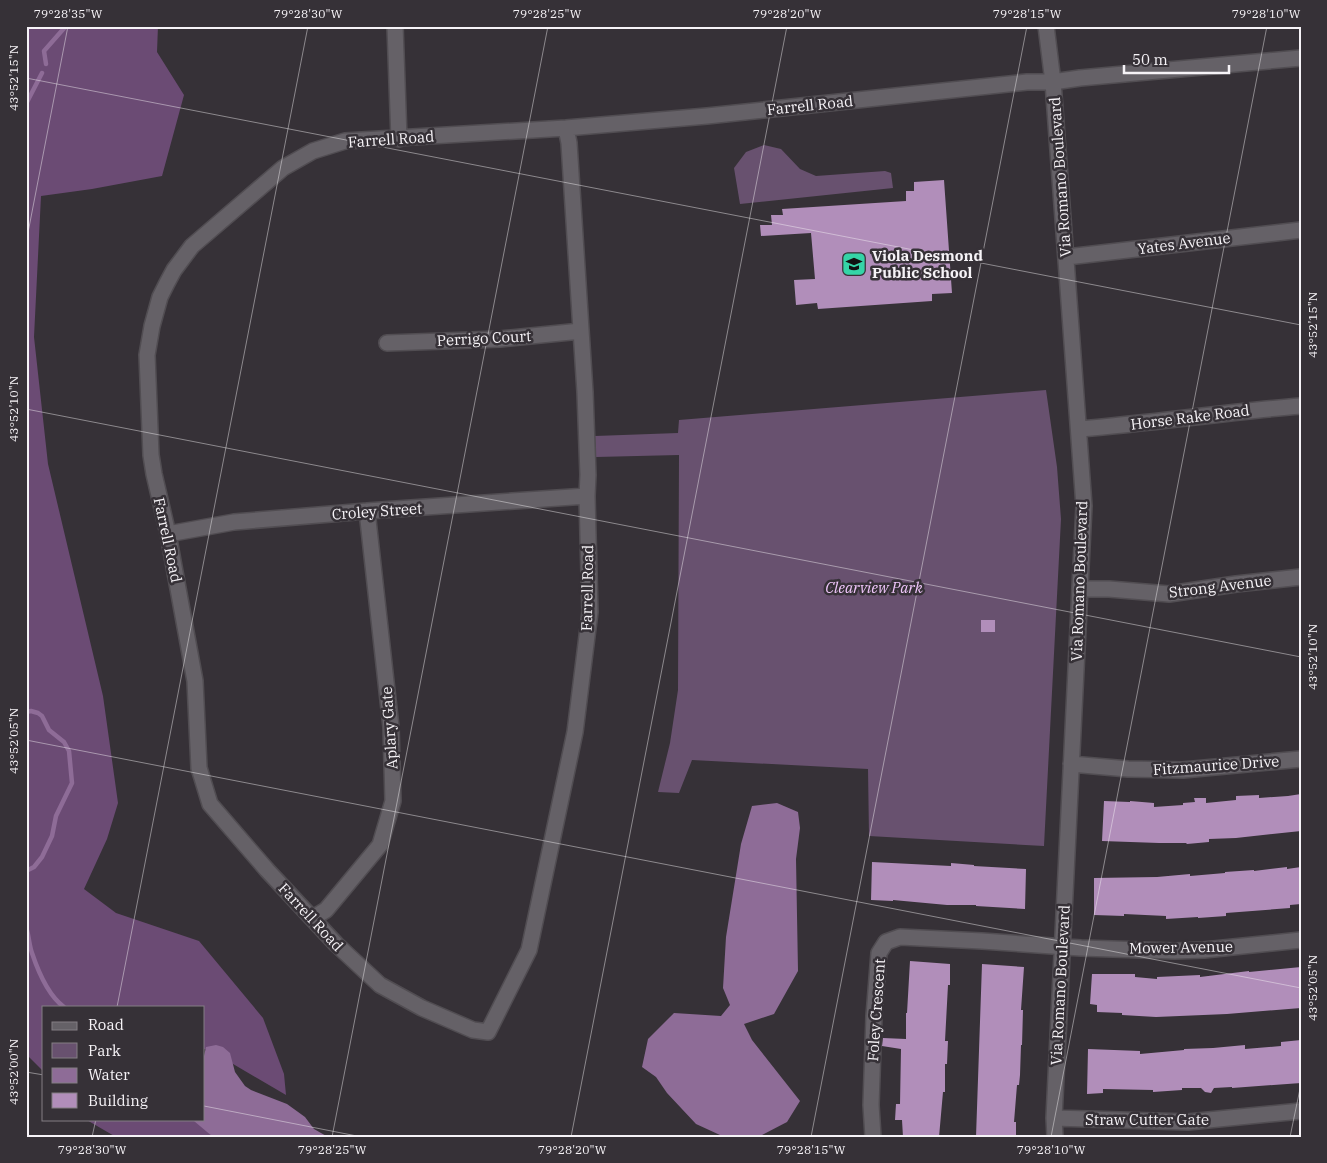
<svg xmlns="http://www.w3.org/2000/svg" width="1327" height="1163" font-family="'IBM Plex Serif',serif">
  <rect width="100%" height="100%" fill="#363137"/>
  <!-- green -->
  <path fill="#68516f" d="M 764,145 L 781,149 L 800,169 L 816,176 L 885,171 L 891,173 L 893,188 L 740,204 L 734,168 L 746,152 Z
    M 1046,390 L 1057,467 L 1061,519 L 1044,846 L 869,836 L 868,769 L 692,760 L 679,793 L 658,792 L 670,743 L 678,690 L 679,455 L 596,457 L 595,436 L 678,433 L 679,420 Z"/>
  <!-- forest -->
  <path fill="#6b4b74" d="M 26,26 L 158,26 L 157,52 L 184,95 L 162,176 L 92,189 L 41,196 L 34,337 L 48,464 L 103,696 L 118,803 L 107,839 L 84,889 L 116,913 L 199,941 L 263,1018 L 284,1074 L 286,1095 L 211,1051 L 204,1049 L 204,1007 L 44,1007 L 44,1072 L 26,1054 Z
    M 85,1119 L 201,1119 L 212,1137 L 116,1137 Z"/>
  <!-- water -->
  <path fill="#8e6c97" d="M 777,803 L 798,812 L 800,828 L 796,859 L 798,971 L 774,1014 L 744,1024 L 752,1040 L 800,1101 L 787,1122 L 758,1137 L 720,1135 L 696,1124 L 667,1093 L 656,1077 L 642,1067 L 648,1039 L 674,1013 L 721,1016 L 730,1005 L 723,988 L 726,937 L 741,844 L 752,806 Z
    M 216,1045 L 223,1047 L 230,1053 L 235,1072 L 245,1086 L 251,1090 L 287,1104 L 305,1117 L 314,1129 L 328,1137 L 213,1137 L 194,1121 L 194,1119 L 204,1119 L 204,1056 L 206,1047 Z"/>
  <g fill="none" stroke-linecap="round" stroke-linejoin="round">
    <!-- stream -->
    <path stroke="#8e6c97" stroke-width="4.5" d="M 46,64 L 44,51 L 66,26
      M 26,104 L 42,73
      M 26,712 L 31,711 L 38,713 L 42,716 L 49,730 L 64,742 L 69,751 L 72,783 L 56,816 L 52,836 L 42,857 L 34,867 L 26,871
      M 26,927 C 29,935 29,945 32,953 C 38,971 49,996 64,1007"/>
  </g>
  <!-- building -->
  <path fill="#b18eba" d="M 944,180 L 952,293 L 932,294 L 932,301 L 818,309 L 817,303 L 796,305 L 794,280 L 815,279 L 811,233 L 761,236 L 760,225 L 772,225 L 771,215 L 783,215 L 782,209 L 906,201 L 906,191 L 914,191 L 914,182 Z
    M 981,620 L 995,620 L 995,632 L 981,632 Z
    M 1301,794 L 1301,831 L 1236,838 L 1209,839 L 1209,842 L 1187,844 L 1186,843 L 1159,843 L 1102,841 L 1104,801 L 1130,802 L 1130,801 L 1154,803 L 1154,807 L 1183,805 L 1183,803 L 1195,802 L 1194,798 L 1206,798 L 1206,803 L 1236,800 L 1236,796 L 1259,795 L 1259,798 L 1288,796 Z
    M 872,862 L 951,866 L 951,863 L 974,865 L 974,866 L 1026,869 L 1025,909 L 976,906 L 976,905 L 947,905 L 893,900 L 893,901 L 871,900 Z
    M 1287,867 L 1287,869 L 1301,867 L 1301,904 L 1290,905 L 1290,908 L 1226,913 L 1226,916 L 1198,918 L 1198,917 L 1166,919 L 1166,916 L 1124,914 L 1124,916 L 1094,915 L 1094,878 L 1157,877 L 1190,874 L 1190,876 L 1225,873 L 1225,872 L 1254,870 L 1254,871 Z
    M 910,961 L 950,964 L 950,985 L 948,985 L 945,1041 L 948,1041 L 947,1064 L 945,1064 L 945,1092 L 943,1092 L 939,1137 L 903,1137 L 902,1120 L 895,1120 L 896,1104 L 900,1104 L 901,1049 L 882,1046 L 883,1038 L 906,1039 L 906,1013 L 907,1013 Z
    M 982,964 L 1024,967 L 1021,1010 L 1023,1010 L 1022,1045 L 1021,1045 L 1020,1075 L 1019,1085 L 1017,1085 L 1014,1122 L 1016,1122 L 1016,1137 L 976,1137 Z
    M 1301,967 L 1301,1008 L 1227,1014 L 1156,1017 L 1122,1015 L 1122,1013 L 1097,1012 L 1097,1005 L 1090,1004 L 1092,974 L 1135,974 L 1135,977 L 1157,979 L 1157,977 L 1200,975 L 1200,977 L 1249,971 L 1249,972 Z
    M 1301,1040 L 1301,1083 L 1232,1088 L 1232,1087 L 1214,1088 L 1211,1093 L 1205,1092 L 1201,1088 L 1182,1088 L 1182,1090 L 1153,1092 L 1153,1090 L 1103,1089 L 1103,1093 L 1087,1094 L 1088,1049 L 1140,1051 L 1140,1054 L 1184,1050 L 1184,1049 L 1213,1048 L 1245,1045 L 1245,1049 L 1281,1046 L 1281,1042 Z"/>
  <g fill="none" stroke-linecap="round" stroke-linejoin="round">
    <!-- minor casing -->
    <g stroke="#514d52" stroke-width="18">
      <path id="minor" d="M 395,26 L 399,139
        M 1046,26 L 1053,82 L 1084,506 L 1054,1118 L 1055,1137
        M 566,128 L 569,143 L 585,392 L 588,475 L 587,496 L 590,612 L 575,732 L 529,950 L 488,1032 L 473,1030 L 422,1008 L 380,985 L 336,944 L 267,870 L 210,804 L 199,768 L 195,681 L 168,534 L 154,474 L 151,455 L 147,355 L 152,326 L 160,297 L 167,283 L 174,270 L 192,246 L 283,168 L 313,151 L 345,141 L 566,128 L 707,116 L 1027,82 L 1053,82 L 1080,78 L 1301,58
        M 1067,257 L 1301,230
        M 387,343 L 500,339 L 581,331
        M 1079,429 C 1153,423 1227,412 1301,406
        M 168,534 L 234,522 L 367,511 L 587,496
        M 1080,589 L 1109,589 L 1169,594 L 1236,584 L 1301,577
        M 1071,764 L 1128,769 L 1183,770 L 1301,759
        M 313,918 L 326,910 L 380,845 L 393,801 L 391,727 L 367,511
        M 1054,1118 L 1188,1122 L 1301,1111
        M 873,1137 L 871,1105 L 874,1016 L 879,953 L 886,942 L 900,937 L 982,941 L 1081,948 L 1175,951 L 1204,950 L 1301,940"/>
    </g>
    <!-- minor -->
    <use href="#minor" stroke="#656167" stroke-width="15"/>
  </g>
  <!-- ticks -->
  <path fill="none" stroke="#f6f3f7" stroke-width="1" stroke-opacity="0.45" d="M 26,78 L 1301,325M 26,243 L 68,26M 26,409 L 1301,657M 26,740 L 1301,988M 117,1007 L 308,26M 26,1072 L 44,1075M 204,1106 L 362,1137M 92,1137 L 96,1119M 332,1137 L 548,26M 571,1137 L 787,26M 811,1137 L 1027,26M 1051,1137 L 1267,26M 1290,1137 L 1301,1084"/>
  <!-- icons -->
  <defs>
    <g id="school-square" transform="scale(1.25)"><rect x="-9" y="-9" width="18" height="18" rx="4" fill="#35d4a7" stroke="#363137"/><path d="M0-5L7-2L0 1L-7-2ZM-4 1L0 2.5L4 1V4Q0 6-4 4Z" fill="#111"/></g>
  </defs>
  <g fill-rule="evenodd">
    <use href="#school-square" x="854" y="264"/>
  </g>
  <g text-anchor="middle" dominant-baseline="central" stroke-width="5" stroke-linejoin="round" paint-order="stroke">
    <!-- street labels -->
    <g font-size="15" fill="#f6f3f7" stroke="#363137">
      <text transform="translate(810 105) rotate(-6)">Farrell Road</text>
      <text transform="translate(391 139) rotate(-4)">Farrell Road</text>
      <text transform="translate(1060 177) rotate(-94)">Via Romano Boulevard</text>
      <text transform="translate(1184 243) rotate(-7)">Yates Avenue</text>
      <text transform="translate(484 338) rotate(-3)">Perrigo Court</text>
      <text transform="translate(1190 417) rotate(-7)">Horse Rake Road</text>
      <text transform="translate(377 511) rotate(-4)">Croley Street</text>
      <text transform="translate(168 540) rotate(78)">Farrell Road</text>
      <text transform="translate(1079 581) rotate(-88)">Via Romano Boulevard</text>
      <text transform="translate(1220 586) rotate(-7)">Strong Avenue</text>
      <text transform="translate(587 588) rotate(-89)">Farrell Road</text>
      <text transform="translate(389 728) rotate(-94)">Aplary Gate</text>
      <text transform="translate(1216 765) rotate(-4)">Fitzmaurice Drive</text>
      <text transform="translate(311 917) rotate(47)">Farrell Road</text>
      <text transform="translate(1181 947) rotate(-1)">Mower Avenue</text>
      <text transform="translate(1060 985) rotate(-87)">Via Romano Boulevard</text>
      <text transform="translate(876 1010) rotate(-86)">Foley Crescent</text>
      <text x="1147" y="1119">Straw Cutter Gate</text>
    </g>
    <!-- poi labels -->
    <g font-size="15" font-weight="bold" fill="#f6f3f7" stroke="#363137" text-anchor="start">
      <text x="872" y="255">Viola Desmond<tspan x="872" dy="17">Public School</tspan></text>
    </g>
    <!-- park labels -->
    <g font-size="15" font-style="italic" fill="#f1c7fc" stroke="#363137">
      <text x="874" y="587">Clearview Park</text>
    </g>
  </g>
  <!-- border -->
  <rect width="1327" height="1163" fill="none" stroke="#363137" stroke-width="55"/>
  <!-- legend -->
  <rect x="42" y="1006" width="162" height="115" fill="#363137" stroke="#837f84"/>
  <rect x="52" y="1022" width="25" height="8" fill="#656167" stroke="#837f84"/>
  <text x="88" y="1030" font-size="15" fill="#f6f3f7">Road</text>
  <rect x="52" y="1043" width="25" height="15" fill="#68516f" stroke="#837f84"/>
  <text x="88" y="1056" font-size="15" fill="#f6f3f7">Park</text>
  <rect x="52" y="1068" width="25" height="15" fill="#8e6c97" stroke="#837f84"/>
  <text x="88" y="1080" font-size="15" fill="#f6f3f7">Water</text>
  <rect x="52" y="1093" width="25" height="15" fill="#b18eba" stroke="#837f84"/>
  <text x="88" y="1106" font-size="15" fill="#f6f3f7">Building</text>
  <!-- scale -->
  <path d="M1124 65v8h105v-8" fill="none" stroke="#f6f3f7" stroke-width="2.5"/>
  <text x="1132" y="65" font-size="15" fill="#f6f3f7" stroke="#363137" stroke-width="4" paint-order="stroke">50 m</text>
  <rect x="28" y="28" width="1272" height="1108" fill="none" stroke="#f6f3f7" stroke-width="2"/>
  <g font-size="12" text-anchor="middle" fill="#f6f3f7">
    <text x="68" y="18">79°28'35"W</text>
    <text x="308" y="18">79°28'30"W</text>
    <text x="547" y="18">79°28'25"W</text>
    <text x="787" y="18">79°28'20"W</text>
    <text x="1027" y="18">79°28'15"W</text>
    <text x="1266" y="18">79°28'10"W</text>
    <text transform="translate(14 78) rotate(-90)" y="4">43°52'15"N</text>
    <text transform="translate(1313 325) rotate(-90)" y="4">43°52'15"N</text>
    <text transform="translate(14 409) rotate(-90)" y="4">43°52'10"N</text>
    <text transform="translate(1313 657) rotate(-90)" y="4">43°52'10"N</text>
    <text transform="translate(14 741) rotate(-90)" y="4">43°52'05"N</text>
    <text transform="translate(1313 988) rotate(-90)" y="4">43°52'05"N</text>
    <text transform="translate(14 1072) rotate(-90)" y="4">43°52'00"N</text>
    <text x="92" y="1154">79°28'30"W</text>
    <text x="332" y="1154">79°28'25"W</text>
    <text x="572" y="1154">79°28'20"W</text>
    <text x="811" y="1154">79°28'15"W</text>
    <text x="1051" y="1154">79°28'10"W</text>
  </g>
</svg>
